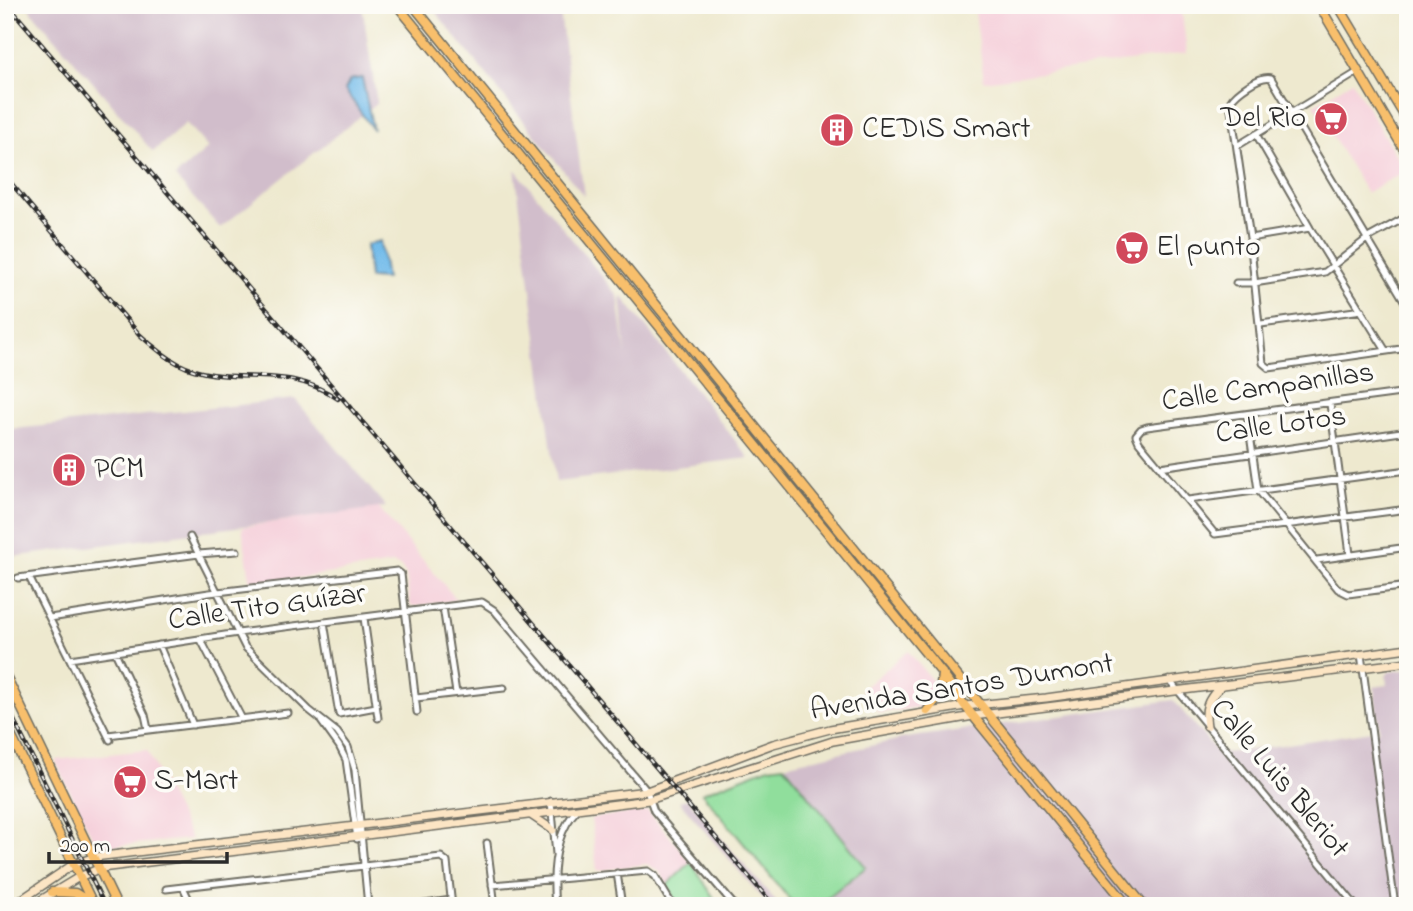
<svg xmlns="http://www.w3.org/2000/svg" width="1413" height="911" font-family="'Indie Flower',sans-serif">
  <rect width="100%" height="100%" fill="#fdfcf7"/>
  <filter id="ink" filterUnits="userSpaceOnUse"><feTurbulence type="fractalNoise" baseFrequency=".0143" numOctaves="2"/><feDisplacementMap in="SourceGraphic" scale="14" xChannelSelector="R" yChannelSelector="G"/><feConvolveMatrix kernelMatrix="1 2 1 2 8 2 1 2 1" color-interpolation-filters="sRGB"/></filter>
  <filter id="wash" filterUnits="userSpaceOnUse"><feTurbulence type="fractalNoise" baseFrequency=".00686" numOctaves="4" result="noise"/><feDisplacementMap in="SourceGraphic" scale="28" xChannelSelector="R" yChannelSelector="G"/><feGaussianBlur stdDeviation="1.57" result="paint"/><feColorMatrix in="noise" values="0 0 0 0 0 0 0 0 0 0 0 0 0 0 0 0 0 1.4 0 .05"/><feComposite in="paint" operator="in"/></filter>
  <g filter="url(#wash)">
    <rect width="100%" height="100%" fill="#eee9cf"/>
    <!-- built -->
    <path fill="#f5cfda" d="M 974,5 L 1181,5 L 1187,53 L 984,81 Z
      M 1352,81 L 1405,171 L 1366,193 L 1314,105 Z
      M 378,507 L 457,600 L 412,607 L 410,604 L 406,575 L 401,567 L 393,564 L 251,585 L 242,527 Z
      M 908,651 L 939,689 L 927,706 L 879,713 L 861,690 Z
      M 147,750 L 191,839 L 100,847 L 96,845 L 55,760 Z
      M 648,811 L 691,862 L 667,885 L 660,872 L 647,864 L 597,871 L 591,818 Z"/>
    <!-- industrial -->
    <path fill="#d1bdcb" d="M 26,5 L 362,5 L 377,103 L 220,228 L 175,177 L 208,148 L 186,123 L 153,152 Z
      M 430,5 L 559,5 L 584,196 Z
      M 515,169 L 618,296 L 626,356 L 621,295 L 749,458 L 556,482 Z
      M 295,399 L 386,507 L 5,558 L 5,430 Z
      M 1408,669 L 1408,906 L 817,906 L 866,866 L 784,765 L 906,738 L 1173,700 L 1218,753 L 1236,752 L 1379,730 L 1374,687 L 1387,685 L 1386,676 L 1388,672 Z
      M 688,799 L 715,831 L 780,906 L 769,906 L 679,801 Z"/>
    <!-- green -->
    <path fill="#90de9c" stroke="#5e8464" stroke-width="2" d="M 784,765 L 866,867 L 817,906 L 795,906 L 702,793 L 769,767 Z
      M 691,862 L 719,906 L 678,906 L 667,885 Z"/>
    <!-- water -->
    <path fill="#72bbea" stroke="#4e738a" stroke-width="2" d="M 362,78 L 373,130 L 345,90 L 350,80 Z
      M 380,241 L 386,279 L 369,278 L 366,245 Z"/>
  </g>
  <g filter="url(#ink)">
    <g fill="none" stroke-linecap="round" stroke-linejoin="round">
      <!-- minor casing -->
      <g stroke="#6f6e64" stroke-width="9">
        <path id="minor" d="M 1256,134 L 1310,228 L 1386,351
          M 1237,146 L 1358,72
          M 1250,238 L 1310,228
          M 1236,283 L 1254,283 L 1325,272 L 1368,238 L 1408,216
          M 1408,307 L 1271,78 C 1260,75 1236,92 1230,102 L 1250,238 L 1263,363 L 1269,368 L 1408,348
          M 1261,324 L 1362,310
          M 1408,392 L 1147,427 L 1141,429 L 1136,435 L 1139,442 L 1215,534 L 1408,509
          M 1330,404 L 1350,554
          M 1247,414 L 1258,490 L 1338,589 L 1348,594 L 1408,586
          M 1160,467 L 1408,431
          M 1188,500 L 1408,470
          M 190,537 L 245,647 L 309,710 L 337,732 L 348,747 L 355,770 L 368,906
          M 1317,560 L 1408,547
          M 29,577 L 110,740
          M 18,578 L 199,554 L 237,551
          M 443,607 L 456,693
          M 50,618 L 209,593 L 397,571 L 401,574 L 417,712
          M 364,618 L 378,718
          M 324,622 L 339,714
          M 201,640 L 242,719
          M 159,645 L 193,725
          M 115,652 L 145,715 L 148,729
          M 1361,654 L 1395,906
          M 70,659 L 238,633 L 482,602 L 494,610 L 647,791 L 654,811 L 735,906
          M 1169,680 L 1356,906
          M 416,698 L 504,688
          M 339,714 L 376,707
          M 321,721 L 339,746 L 346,760 L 357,839
          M 108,735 L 288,713
          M 551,801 L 556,854
          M 487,843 L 495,906
          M 617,873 L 622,906
          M 492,885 L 648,871 L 655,876 L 673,906
          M 166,889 L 441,857 L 447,862 L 452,906
          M 184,889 L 192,906
          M 412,906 L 451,900
          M 555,906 C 552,874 554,834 577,810"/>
      </g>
      <!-- secondary casing -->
      <g stroke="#6f6e64" stroke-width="10">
        <path id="secondary" d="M 1207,726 C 1204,708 1207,700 1220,687
          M 531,815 L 553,830
          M 12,906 L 74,864 L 95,857 L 647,791 L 773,744 L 830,729 L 965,706 L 1046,698 L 1408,648
          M 31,906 L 79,877 L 101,868 L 649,800 L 833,741 L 973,716 L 1408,662"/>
      </g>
      <!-- primary casing -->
      <g stroke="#6f6e64" stroke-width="11">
        <path id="primary" d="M 397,5 L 942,673 L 965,706 L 1128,906
          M 413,5 L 1144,906
          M 1319,5 L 1408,156
          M 1338,5 L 1408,122
          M 5,674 L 117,906
          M 927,711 L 940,695 L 942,673
          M 5,723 L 94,906
          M 52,892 L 75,893 L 91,903"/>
      </g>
      <!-- minor -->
      <use href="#minor" stroke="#fff" stroke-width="5"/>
      <!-- secondary -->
      <use href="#secondary" stroke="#fce5c4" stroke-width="7"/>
      <!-- primary -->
      <use href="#primary" stroke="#f8bf6c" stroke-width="8"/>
      <!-- rail casing -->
      <g stroke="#2b2b2b" stroke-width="4.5">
        <path id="rail" d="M 8,5 L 774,906
          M 5,176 L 139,334 C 151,345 164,356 179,364 C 213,382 256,373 293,380 C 308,383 325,390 338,399
          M 5,702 L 105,906"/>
      </g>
      <!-- rail -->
      <use href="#rail" stroke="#fdfcf7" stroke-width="2" stroke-dasharray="5" stroke-linecap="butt"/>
    </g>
  </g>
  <!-- icons -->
  <defs>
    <g id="supermarket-disc" transform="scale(1.75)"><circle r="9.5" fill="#d1495b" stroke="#fdfcf7"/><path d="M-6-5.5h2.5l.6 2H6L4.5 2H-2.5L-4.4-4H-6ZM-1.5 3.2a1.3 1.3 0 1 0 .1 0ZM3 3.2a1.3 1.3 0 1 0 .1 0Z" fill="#fff"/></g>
    <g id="building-disc" transform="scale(1.75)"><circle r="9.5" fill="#d1495b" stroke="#fdfcf7"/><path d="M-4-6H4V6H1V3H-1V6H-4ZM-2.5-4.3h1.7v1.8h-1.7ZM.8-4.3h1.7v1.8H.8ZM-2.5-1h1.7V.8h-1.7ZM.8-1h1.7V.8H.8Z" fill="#fff"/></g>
  </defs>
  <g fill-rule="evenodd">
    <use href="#supermarket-disc" x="1331" y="119"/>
    <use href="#building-disc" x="837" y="130"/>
    <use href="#supermarket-disc" x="1132" y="248"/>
    <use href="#building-disc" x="69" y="470"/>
    <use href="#supermarket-disc" x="130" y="782"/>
  </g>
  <g text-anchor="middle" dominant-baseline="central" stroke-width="7" stroke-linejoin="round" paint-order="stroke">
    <!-- poi labels -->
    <g font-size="30" fill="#2b2b2b" stroke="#fdfcf7" text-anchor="start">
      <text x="1306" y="119" text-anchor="end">Del Rio</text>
      <text x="862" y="130">CEDIS Smart</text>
      <text x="1156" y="248">El punto</text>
      <text x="94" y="470">PCM</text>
      <text x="154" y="782">S-Mart</text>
    </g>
    <!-- street labels -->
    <g font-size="30" fill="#2b2b2b" stroke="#fdfcf7">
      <text transform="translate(1268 388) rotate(-8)">Calle Campanillas</text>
      <text transform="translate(1281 426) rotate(-8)">Calle Lotos</text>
      <text transform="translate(267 608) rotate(-8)">Calle Tito Guízar</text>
      <text transform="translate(962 688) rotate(-9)">Avenida Santos Dumont</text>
      <text transform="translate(1279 779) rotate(50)">Calle Luis Bleriot</text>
    </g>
  </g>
  <!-- margin -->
  <rect width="1413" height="911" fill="none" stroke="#fdfcf7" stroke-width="28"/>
  <!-- scale -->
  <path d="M49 852v10h178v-10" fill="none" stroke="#2b2b2b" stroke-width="3.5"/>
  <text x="60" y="852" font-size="21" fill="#2b2b2b" stroke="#fdfcf7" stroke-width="5" paint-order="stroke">200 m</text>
</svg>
